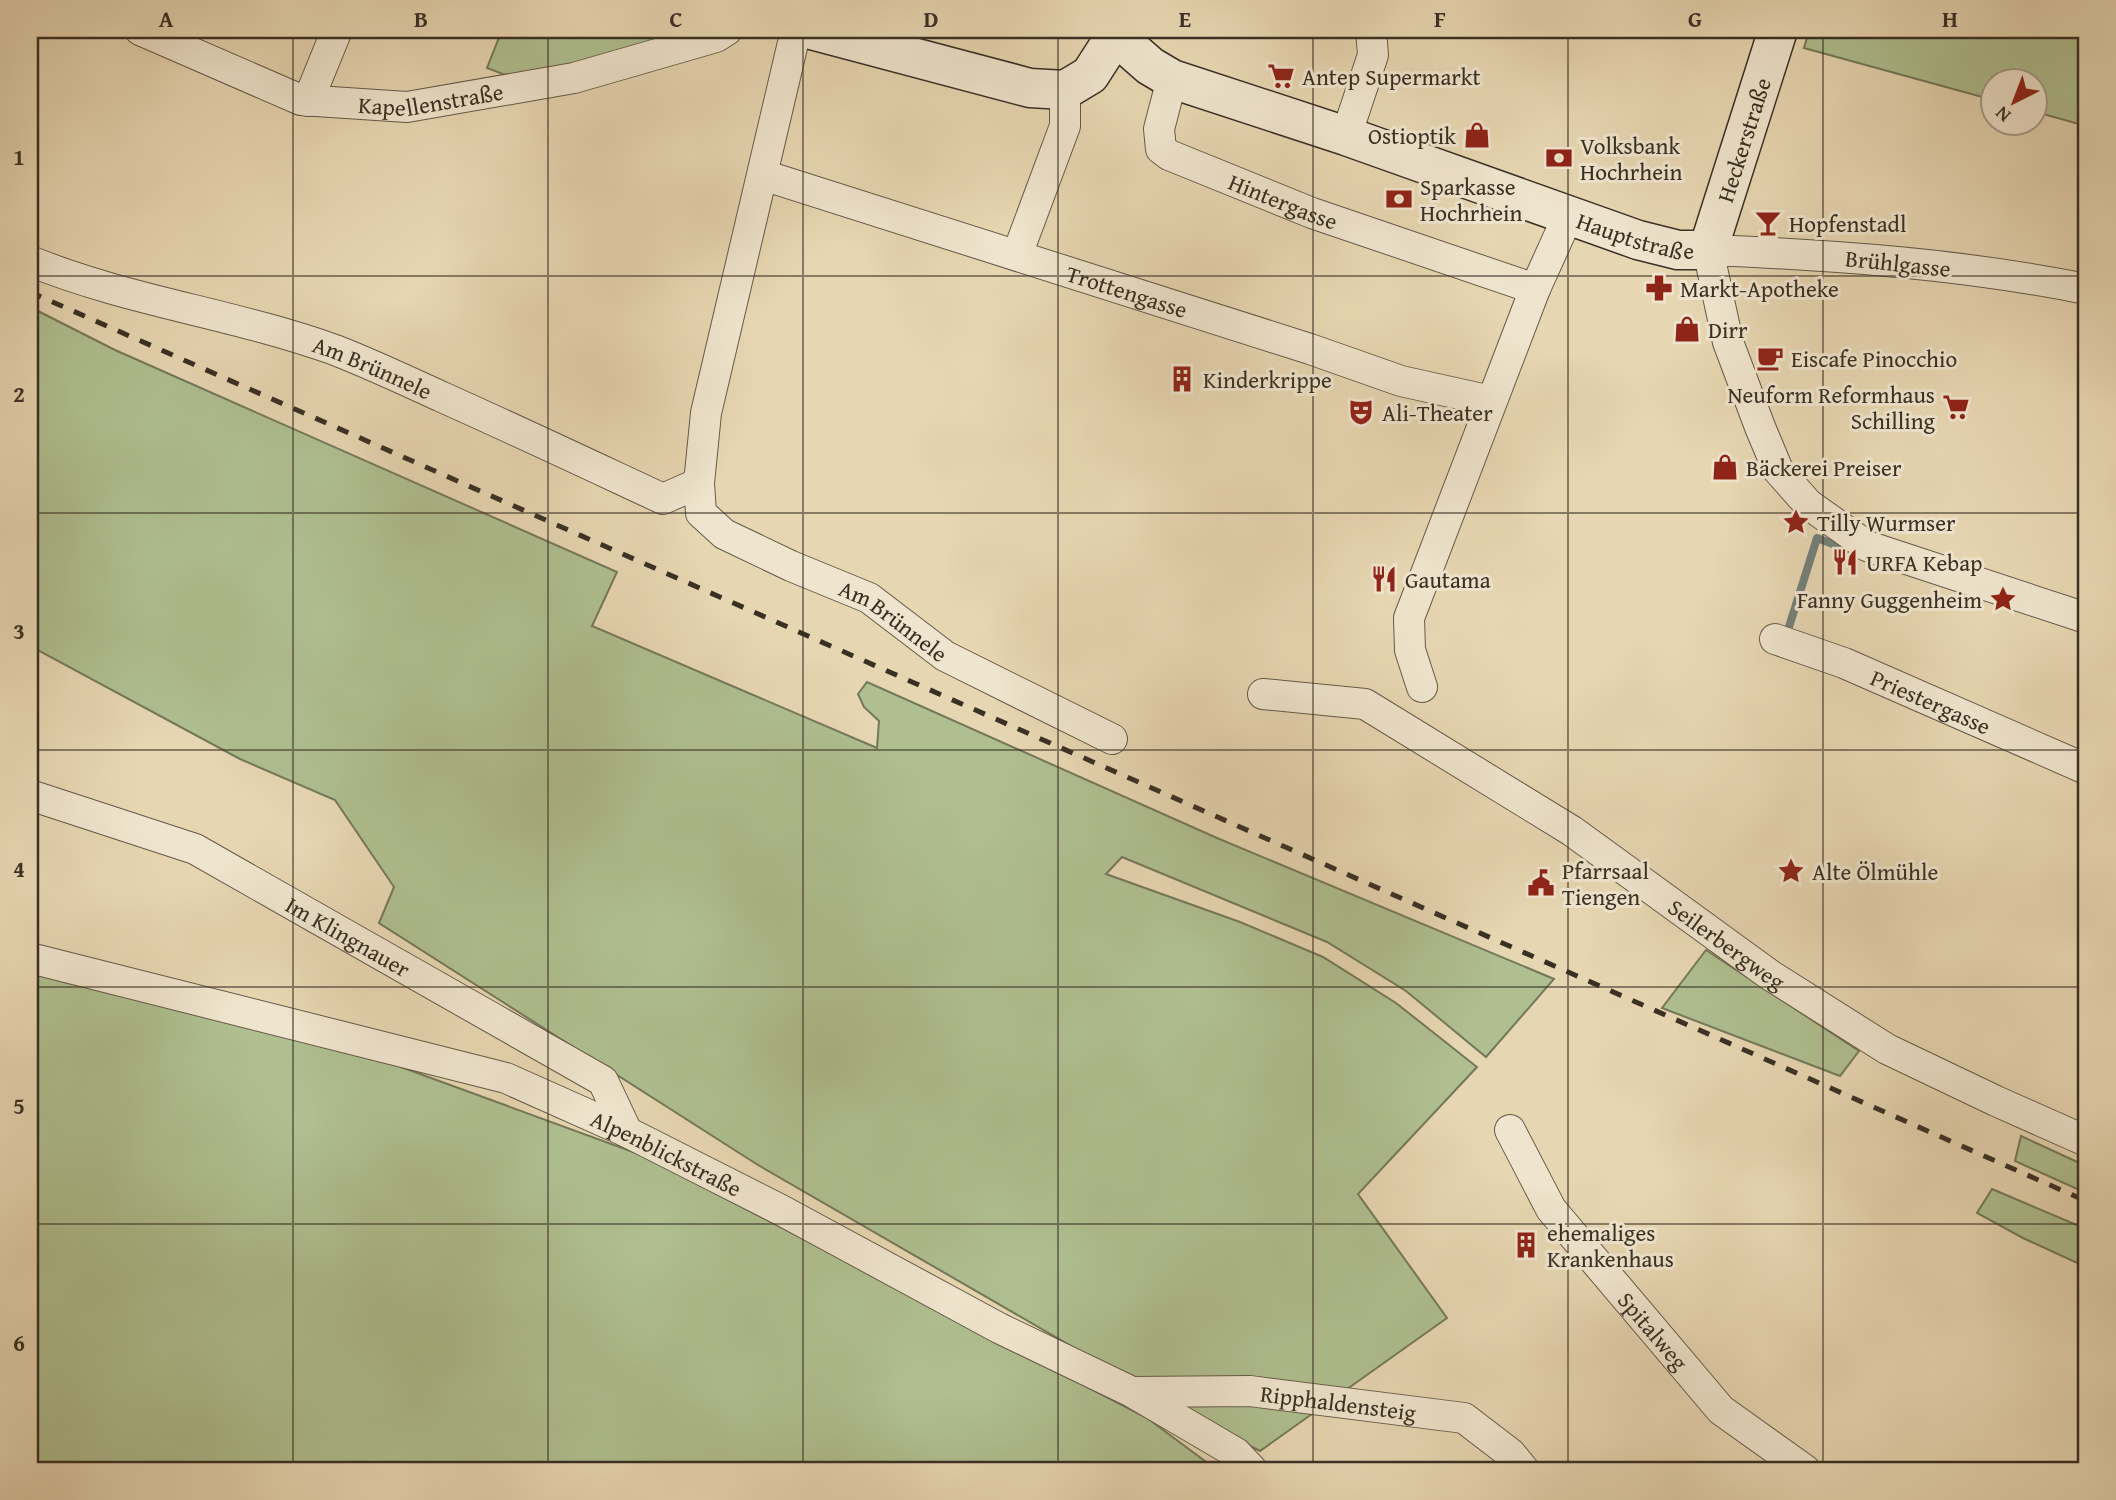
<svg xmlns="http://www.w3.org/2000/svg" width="2116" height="1500" font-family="'Gentium Book Plus',serif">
  <rect width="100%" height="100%" fill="#e7d6b2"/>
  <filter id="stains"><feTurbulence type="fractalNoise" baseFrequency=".00286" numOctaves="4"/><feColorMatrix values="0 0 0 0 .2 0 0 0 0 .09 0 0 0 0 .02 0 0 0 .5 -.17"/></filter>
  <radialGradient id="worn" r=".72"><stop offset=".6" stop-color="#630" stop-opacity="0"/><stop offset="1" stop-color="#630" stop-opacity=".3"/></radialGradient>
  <!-- green -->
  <path fill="#afbf90" stroke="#74785a" stroke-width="2" d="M 502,30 L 671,30 L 677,32 L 679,30 L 703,30 L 521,81 L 487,68 Z
    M 1809,30 L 2086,30 L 2086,126 L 2036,112 L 2036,80 L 1994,80 L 1993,100 L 1804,48 Z
    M 30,307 L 115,350 L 617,572 L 592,626 L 877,748 L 879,721 L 864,707 L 858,694 L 867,682 L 1217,838 L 1554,979 L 1486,1057 L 1406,991 L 1327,942 L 1122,857 L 1106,874 L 1240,922 L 1323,957 L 1396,1003 L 1477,1067 L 1358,1194 L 1447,1318 L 1260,1451 L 1194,1417 L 758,1165 L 379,923 L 394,887 L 335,800 L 240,759 L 30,646 Z
    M 1706,950 L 1859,1051 L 1840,1076 L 1662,1008 Z
    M 30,969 L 360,1052 L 644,1156 L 1147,1418 L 1217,1470 L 30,1470 Z
    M 2021,1136 L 2086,1166 L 2086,1193 L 2015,1161 Z
    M 1992,1189 L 2086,1229 L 2086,1267 L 2023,1238 L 1977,1213 Z"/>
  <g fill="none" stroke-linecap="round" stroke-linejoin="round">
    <!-- stream -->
    <path stroke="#73817a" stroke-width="8" d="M 1788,630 L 1817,538 L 1854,552"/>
    <!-- street casing -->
    <g stroke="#645a48" stroke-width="32">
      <g id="street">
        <path id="s1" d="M 140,30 L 301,100 L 407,107 L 574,78 L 716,37 L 727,30"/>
        <path id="s2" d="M 796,30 L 706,413 L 699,483 L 701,513 L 724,534 L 791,566 L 869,598 L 945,656 L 1112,739"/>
        <path id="s3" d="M 1172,79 L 1159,129 L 1161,149 L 1169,155 L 1312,213 L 1535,289"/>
        <path d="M 308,101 L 337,30"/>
        <path d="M 1346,136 L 1373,55 L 1371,30"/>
        <path id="s4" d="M 763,175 L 1310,349 L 1401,381 L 1491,401"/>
        <path d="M 1017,255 L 1065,126 L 1065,90"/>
        <path id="s5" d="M 30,261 C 128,301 235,314 335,350 C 371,364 407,381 442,397 C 516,430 590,465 663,499 L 699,483"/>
        <path d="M 2086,289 C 1962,264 1834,255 1708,250 L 1728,342 L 1760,427 L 1778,470 L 1808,504 L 1867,546 L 2086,618"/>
        <path id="s6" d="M 1775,639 L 1844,663 L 2086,769"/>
        <path d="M 1422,687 L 1410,650 L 1409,618 L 1535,289 L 1568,216"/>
        <path id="s7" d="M 1263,694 L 1365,704 L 1572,831 L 1770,975 L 1887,1049 L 1996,1101 L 2086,1141"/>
        <path id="s8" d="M 30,795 L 195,849 L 603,1081 L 627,1132"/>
        <path id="s9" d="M 30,958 L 506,1078 L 627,1132 L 781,1210 L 999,1328 L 1132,1392 L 1236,1453 L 1252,1470"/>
        <path id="s10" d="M 1510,1130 L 1551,1209 L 1721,1410 L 1805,1470"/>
        <path id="s11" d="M 1133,1392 L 1250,1391 L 1464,1418 L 1511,1454 L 1524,1470"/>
      </g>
    </g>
    <!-- secondary casing -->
    <g stroke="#393024" stroke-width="41">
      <g id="secondary">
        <path d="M 811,30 L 1030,88 L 1065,90 L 1090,75 L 1115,36"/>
        <path id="s12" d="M 1109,30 L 1150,66 L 1172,79 L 1346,136 L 1638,240 L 1678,250 L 1708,250 L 1778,30"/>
      </g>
    </g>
    <!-- street -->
    <use href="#street" stroke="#efe4cd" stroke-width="30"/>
    <!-- secondary -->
    <use href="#secondary" stroke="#efe4cd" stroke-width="38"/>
    <!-- rail -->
    <path stroke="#393024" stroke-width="5" stroke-dasharray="12 12" stroke-linecap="butt" d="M 30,292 L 2086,1201"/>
  </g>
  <!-- grid -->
  <path fill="none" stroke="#393024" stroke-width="2" stroke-opacity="0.55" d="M 293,30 L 293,1470M 548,30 L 548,1470M 803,30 L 803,1470M 1058,30 L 1058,1470M 1313,30 L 1313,1470M 1568,30 L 1568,1470M 1823,30 L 1823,1470M 30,276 L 2086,276M 30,513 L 2086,513M 30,750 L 2086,750M 30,987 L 2086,987M 30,1224 L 2086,1224"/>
  <!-- icons -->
  <defs>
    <g id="supermarket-bare" transform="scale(2.1)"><path d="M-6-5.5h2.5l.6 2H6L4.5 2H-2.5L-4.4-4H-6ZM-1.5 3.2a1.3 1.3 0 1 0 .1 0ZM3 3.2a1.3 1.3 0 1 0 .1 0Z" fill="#8f2418" stroke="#efe4cd" stroke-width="2.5" paint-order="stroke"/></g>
    <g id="shop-bare" transform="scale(2.1)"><path d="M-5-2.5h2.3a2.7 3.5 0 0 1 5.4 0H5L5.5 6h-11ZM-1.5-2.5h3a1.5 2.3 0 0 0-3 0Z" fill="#8f2418" stroke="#efe4cd" stroke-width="2.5" paint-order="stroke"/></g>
    <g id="bank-bare" transform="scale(2.1)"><path d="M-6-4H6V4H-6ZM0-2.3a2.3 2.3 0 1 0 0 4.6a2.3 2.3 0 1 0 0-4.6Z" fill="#8f2418" stroke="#efe4cd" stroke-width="2.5" paint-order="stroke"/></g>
    <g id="bar-bare" transform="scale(2.1)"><path d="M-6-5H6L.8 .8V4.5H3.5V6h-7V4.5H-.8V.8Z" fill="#8f2418" stroke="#efe4cd" stroke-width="2.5" paint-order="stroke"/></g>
    <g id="pharmacy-bare" transform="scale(2.1)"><path d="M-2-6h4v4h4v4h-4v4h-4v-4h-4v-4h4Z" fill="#8f2418" stroke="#efe4cd" stroke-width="2.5" paint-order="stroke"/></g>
    <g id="cafe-bare" transform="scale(2.1)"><path d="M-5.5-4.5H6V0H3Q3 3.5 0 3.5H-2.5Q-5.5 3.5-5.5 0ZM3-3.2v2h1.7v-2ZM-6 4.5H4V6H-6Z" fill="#8f2418" stroke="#efe4cd" stroke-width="2.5" paint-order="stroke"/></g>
    <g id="building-bare" transform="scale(2.1)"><path d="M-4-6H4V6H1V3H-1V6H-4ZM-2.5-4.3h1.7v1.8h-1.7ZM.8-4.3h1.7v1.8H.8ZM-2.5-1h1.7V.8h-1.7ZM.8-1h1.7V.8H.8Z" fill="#8f2418" stroke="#efe4cd" stroke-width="2.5" paint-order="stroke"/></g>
    <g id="theatre-bare" transform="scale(2.1)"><path d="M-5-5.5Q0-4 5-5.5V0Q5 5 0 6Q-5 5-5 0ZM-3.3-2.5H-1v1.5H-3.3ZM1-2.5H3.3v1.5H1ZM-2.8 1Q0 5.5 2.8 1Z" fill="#8f2418" stroke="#efe4cd" stroke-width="2.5" paint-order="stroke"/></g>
    <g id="sight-bare" transform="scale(2.1)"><path d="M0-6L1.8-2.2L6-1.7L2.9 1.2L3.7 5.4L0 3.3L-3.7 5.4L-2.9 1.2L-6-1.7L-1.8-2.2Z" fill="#8f2418" stroke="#efe4cd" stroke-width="2.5" paint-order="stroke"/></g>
    <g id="restaurant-bare" transform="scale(2.1)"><path d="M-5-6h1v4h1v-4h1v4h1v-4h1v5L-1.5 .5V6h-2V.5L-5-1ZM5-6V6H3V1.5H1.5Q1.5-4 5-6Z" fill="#8f2418" stroke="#efe4cd" stroke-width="2.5" paint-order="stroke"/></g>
    <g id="civic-bare" transform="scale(2.1)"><path d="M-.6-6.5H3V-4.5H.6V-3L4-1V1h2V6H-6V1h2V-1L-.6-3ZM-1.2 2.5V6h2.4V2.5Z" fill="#8f2418" stroke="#efe4cd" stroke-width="2.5" paint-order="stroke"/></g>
  </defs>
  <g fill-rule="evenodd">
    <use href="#supermarket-bare" x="1281" y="76"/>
    <use href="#shop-bare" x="1477" y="135"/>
    <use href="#bank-bare" x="1559" y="158"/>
    <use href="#bank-bare" x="1399" y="199"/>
    <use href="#bar-bare" x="1768" y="223"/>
    <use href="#pharmacy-bare" x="1659" y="288"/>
    <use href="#shop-bare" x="1687" y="329"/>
    <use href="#cafe-bare" x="1770" y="358"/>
    <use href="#building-bare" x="1182" y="379"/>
    <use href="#supermarket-bare" x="1956" y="407"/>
    <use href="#theatre-bare" x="1361" y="412"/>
    <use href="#shop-bare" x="1725" y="467"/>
    <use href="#sight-bare" x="1796" y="522"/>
    <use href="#restaurant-bare" x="1845" y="562"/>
    <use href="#restaurant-bare" x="1384" y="579"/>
    <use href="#sight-bare" x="2003" y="599"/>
    <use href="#sight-bare" x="1791" y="871"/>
    <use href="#civic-bare" x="1541" y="883"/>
    <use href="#building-bare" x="1526" y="1245"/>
  </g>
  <g text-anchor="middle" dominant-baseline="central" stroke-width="6" stroke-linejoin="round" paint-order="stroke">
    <!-- poi labels -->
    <g font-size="23" fill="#393024" stroke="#efe4cd" text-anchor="start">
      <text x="1302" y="76">Antep Supermarkt</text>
      <text x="1456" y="135" text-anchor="end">Ostioptik</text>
      <text x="1580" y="145">Volksbank<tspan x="1580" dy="26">Hochrhein</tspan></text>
      <text x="1420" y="186">Sparkasse<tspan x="1420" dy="26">Hochrhein</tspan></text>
      <text x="1789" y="223">Hopfenstadl</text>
      <text x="1680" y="288">Markt-Apotheke</text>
      <text x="1708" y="329">Dirr</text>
      <text x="1791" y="358">Eiscafe Pinocchio</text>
      <text x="1203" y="379">Kinderkrippe</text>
      <text x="1935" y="394" text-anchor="end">Neuform Reformhaus<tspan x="1935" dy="26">Schilling</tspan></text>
      <text x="1382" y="412">Ali-Theater</text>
      <text x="1746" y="467">Bäckerei Preiser</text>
      <text x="1817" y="522">Tilly Wurmser</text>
      <text x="1866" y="562">URFA Kebap</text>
      <text x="1405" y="579">Gautama</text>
      <text x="1982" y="599" text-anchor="end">Fanny Guggenheim</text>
      <text x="1562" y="870">Pfarrsaal<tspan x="1562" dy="26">Tiengen</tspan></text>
      <text x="1812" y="871">Alte Ölmühle</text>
      <text x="1547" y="1232">ehemaliges<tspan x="1547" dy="26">Krankenhaus</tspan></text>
    </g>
    <!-- street labels -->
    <g font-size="23" fill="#393024" stroke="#efe4cd">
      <text stroke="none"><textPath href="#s1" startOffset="306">Kapellenstraße</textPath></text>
      <text stroke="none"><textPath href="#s12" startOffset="760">Heckerstraße</textPath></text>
      <text stroke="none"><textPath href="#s3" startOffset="205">Hintergasse</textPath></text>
      <text stroke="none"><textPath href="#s12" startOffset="570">Hauptstraße</textPath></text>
      <text transform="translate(1898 263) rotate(6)">Brühlgasse</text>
      <text stroke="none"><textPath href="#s4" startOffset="382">Trottengasse</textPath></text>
      <text stroke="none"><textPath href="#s5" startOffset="359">Am Brünnele</textPath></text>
      <text stroke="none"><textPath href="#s2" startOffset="716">Am Brünnele</textPath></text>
      <text stroke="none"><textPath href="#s6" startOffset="168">Priestergasse</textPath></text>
      <text stroke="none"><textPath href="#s8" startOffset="350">Im Klingnauer</textPath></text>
      <text stroke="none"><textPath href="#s7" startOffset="537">Seilerbergweg</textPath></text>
      <text stroke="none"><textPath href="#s9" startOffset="668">Alpenblickstraße</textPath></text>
      <text stroke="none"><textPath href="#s10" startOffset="248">Spitalweg</textPath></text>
      <text stroke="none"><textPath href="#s11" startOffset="206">Ripphaldensteig</textPath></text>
    </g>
  </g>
  <!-- margin -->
  <rect width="2116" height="1500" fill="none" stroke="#e7d6b2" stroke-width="77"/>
  <!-- north arrow -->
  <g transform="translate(2014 102) rotate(222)"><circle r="33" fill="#efe4cd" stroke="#a69c89" stroke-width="2"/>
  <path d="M0-5L12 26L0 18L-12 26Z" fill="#8f2418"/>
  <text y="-10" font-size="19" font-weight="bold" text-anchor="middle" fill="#393024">N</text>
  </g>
  <rect x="38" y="38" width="2040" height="1424" fill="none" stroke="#393024" stroke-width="2.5"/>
  <g font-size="23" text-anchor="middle" font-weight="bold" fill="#393024">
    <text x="166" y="27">A</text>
    <text x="421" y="27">B</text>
    <text x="676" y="27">C</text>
    <text x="931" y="27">D</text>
    <text x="1185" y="27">E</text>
    <text x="1440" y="27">F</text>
    <text x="1695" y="27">G</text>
    <text x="1950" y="27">H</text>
    <text x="19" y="165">1</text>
    <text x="19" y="402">2</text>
    <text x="19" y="639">3</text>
    <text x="19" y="877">4</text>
    <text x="19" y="1114">5</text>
    <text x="19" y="1351">6</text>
  </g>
  <rect width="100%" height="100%" filter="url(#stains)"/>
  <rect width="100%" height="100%" fill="url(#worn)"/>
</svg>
